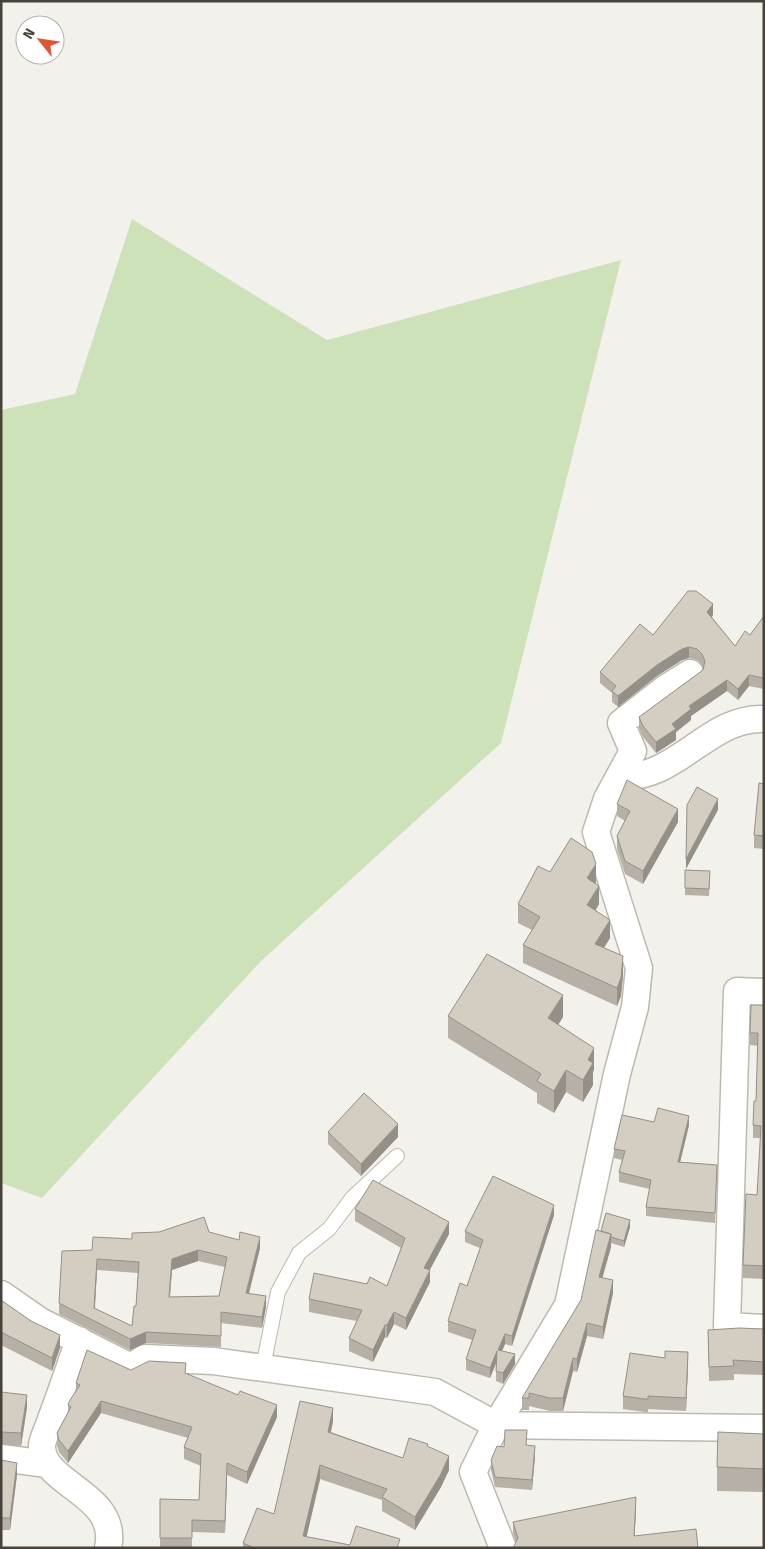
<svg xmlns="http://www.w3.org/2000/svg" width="765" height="1549" font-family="'Fira Sans',sans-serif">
  <rect width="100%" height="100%" fill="#f3f1eb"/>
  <!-- green -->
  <path fill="#cee2b9" d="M 132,219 L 327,340 L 621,260 L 501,743 L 261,961 L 42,1198 L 1,1183 L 1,410 L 75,394 Z"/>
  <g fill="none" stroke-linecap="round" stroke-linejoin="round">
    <!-- lane casing -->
    <g stroke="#beb9ae" stroke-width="16">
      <path id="lane" d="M 263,1367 L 278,1292 L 299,1253 L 329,1229 L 353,1197 L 397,1156"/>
    </g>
    <!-- street casing -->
    <g stroke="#beb9ae" stroke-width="29">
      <path id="street" d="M 618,779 C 632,777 645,775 658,769 C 694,753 722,717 764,719
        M 764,992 L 737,991 L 727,1326 L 764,1328
        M 1,1294 L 40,1321 L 131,1367 L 145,1358 L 213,1361 L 435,1392 L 496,1425 L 764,1428
        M 79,1340 C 70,1366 61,1393 51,1419 C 49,1427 43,1437 42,1445 C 40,1485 120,1493 108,1548
        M 1,1458 L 47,1464
        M 503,1548 L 473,1472 L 496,1425 L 568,1305 L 617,1074 L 635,1007 L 639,968 L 596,832 L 607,799 L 633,751 L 621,723 L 666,688 L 690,673"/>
    </g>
    <!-- lane -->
    <use href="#lane" stroke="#fff" stroke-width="14"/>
    <!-- street -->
    <use href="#street" stroke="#fff" stroke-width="26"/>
  </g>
  <!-- wall -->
  <path fill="#b6b0a7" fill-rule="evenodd" d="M 713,615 L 712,617 L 735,646 L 750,635 L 764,616 L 764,689 L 749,686 L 738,700 L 727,691 L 691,716 L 691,720 L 676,732 L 676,740 L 656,753 L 643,737 L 639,728 L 639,717 L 703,670 L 703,668 L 702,665 L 697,660 L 689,658 L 682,660 L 657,676 L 618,707 L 612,702 L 612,693 L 600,683 L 600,672 L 653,635 Z
    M 764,784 L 764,849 L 754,848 L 754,835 Z
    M 617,804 L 678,822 L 643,884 L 625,874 L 617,849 L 617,836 L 625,821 L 617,816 Z
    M 685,870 L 710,877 L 709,896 L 685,895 Z
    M 550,872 L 596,882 L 595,883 L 599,904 L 596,910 L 610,938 L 604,948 L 623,975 L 621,996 L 617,1006 L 523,963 L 523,945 L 532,930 L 518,923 L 518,904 Z
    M 764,1005 L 764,1279 L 743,1278 L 743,1265 L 757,1195 L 761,1138 L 753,1138 L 753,1125 L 756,1101 L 758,1046 L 750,1045 L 750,1033 Z
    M 448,1016 L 563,1017 L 558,1025 L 594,1069 L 593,1072 L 593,1085 L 583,1102 L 566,1092 L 554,1113 L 537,1103 L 537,1093 L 448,1038 Z
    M 654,1122 L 689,1125 L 680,1162 L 717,1165 L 715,1223 L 646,1216 L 646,1207 L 650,1189 L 619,1182 L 619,1172 L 622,1160 L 614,1158 L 614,1149 Z
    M 328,1132 L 398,1137 L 361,1176 L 328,1144 Z
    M 355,1209 L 449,1234 L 430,1270 L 430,1282 L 406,1330 L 394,1324 L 387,1338 L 385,1337 L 373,1362 L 349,1351 L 349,1338 L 357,1321 L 309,1312 L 309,1299 L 367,1284 L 387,1286 L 401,1248 L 355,1221 Z
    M 554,1215 L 512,1346 L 505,1344 L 502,1351 L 515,1364 L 503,1384 L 496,1381 L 496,1363 L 490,1378 L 466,1370 L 466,1359 L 472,1340 L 448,1332 L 448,1321 L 467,1286 L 480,1248 L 465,1242 L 465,1231 Z
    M 630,1227 L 624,1247 L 611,1243 L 611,1247 L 602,1278 L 613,1293 L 603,1339 L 587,1336 L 577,1372 L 573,1371 L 563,1411 L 550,1411 L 529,1406 L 529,1410 L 522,1410 L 522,1398 L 581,1300 L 601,1231 Z
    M 209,1232 L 260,1248 L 249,1294 L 266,1307 L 262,1328 L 221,1323 L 221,1347 L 146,1343 L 130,1350 L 59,1314 L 59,1303 L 92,1250 ZM 198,1261 L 225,1267 L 219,1296 L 170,1297 L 172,1270 ZM 97,1270 L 138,1273 L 136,1306 L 132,1326 L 95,1309 Z
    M 1,1300 L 31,1321 L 60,1348 L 52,1371 L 1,1345 Z
    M 764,1329 L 764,1375 L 734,1374 L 734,1380 L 709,1381 L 708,1330 Z
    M 688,1365 L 686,1411 L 648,1409 L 648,1412 L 644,1412 L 623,1409 L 623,1396 Z
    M 131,1370 L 186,1374 L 277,1417 L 247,1484 L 227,1475 L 225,1533 L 192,1532 L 192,1548 L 160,1548 L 160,1499 L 199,1500 L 201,1466 L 184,1459 L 184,1447 L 188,1438 L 101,1413 L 68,1463 L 59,1452 L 57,1445 L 57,1433 L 68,1413 L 68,1405 L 76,1391 L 76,1383 Z
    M 1,1392 L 27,1407 L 21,1446 L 1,1444 Z
    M 333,1421 L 331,1432 L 403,1458 L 428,1447 L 449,1470 L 441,1487 L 415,1530 L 382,1511 L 382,1500 L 320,1479 L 306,1537 L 350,1545 L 400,1548 L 243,1548 L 243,1543 L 274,1514 Z
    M 764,1434 L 764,1492 L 717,1491 L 717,1467 Z
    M 504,1447 L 535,1456 L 532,1490 L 495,1487 L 491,1470 L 491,1460 Z
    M 1,1460 L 17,1475 L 10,1530 L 1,1530 Z
    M 636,1510 L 634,1536 L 698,1548 L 516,1542 L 513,1534 L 513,1522 Z"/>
  <!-- shaded-wall -->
  <path fill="#949088" d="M 713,604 L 713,615 L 707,622 L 707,612 Z
    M 689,647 L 689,658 L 682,660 L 657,676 L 618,707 L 618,696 L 657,665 L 682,649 Z
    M 749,675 L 749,686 L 738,700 L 738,689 Z
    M 727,680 L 727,691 L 691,716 L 691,720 L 676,732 L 676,740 L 656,753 L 656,742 L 689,706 Z
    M 718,799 L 718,810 L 686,869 L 686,859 Z
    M 678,809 L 678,822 L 643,884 L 643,871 Z
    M 596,864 L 596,882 L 587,896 L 587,878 Z
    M 599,886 L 599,904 L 587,923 L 587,905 Z
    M 610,920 L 610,938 L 595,962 L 595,944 Z
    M 623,956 L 623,975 L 621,996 L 617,1006 L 617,988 Z
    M 563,995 L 563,1017 L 548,1040 L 548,1018 Z
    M 594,1048 L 594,1069 L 593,1072 L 593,1085 L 583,1102 L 583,1080 L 588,1060 Z
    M 566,1070 L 566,1092 L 554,1113 L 554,1091 Z
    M 689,1116 L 689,1125 L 678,1171 L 678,1162 Z
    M 398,1124 L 398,1137 L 361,1176 L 361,1164 Z
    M 554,1205 L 554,1215 L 512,1346 L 512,1336 Z
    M 630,1220 L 630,1227 L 624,1247 L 624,1241 Z
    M 449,1222 L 449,1234 L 424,1280 L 424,1268 Z
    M 611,1234 L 611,1247 L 599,1290 L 599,1277 Z
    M 260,1237 L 260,1248 L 246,1304 L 246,1293 Z
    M 198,1250 L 198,1261 L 172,1270 L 169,1308 L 172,1259 Z
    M 97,1259 L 97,1270 L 94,1319 L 94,1308 Z
    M 430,1270 L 430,1282 L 406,1330 L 406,1318 Z
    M 613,1280 L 613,1293 L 603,1339 L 603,1327 Z
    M 266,1296 L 266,1307 L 262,1328 L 262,1317 Z
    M 394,1312 L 394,1324 L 387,1338 L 387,1325 Z
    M 587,1323 L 587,1336 L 577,1372 L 577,1359 Z
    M 385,1325 L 385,1337 L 373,1362 L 373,1350 Z
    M 146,1332 L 146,1343 L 130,1350 L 130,1339 Z
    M 505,1334 L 505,1344 L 498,1360 L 498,1350 Z
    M 60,1335 L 60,1348 L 52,1371 L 52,1358 Z
    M 497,1351 L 497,1361 L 490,1378 L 490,1368 Z
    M 688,1352 L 688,1365 L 686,1411 L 686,1398 Z
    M 515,1354 L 515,1364 L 503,1384 L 503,1373 Z
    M 573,1358 L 573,1371 L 563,1411 L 563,1398 Z
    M 27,1395 L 27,1407 L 21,1446 L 21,1433 Z
    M 101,1401 L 101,1413 L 68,1463 L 68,1451 Z
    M 277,1405 L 277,1417 L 247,1484 L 247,1472 Z
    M 333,1408 L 333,1421 L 328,1445 L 328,1432 Z
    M 535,1446 L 535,1456 L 532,1490 L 532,1480 Z
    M 449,1456 L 449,1470 L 441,1487 L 415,1530 L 415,1517 Z
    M 17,1463 L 17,1475 L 10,1530 L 10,1518 Z
    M 227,1463 L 227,1475 L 225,1533 L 225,1521 Z
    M 320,1465 L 320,1479 L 304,1548 L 303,1536 Z
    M 636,1497 L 636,1510 L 634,1548 L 634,1536 Z"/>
  <!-- building -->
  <path fill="#d4cdc2" stroke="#949088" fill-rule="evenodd" d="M 688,591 L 696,591 L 713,604 L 707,612 L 735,646 L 745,631 L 750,635 L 764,616 L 764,678 L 749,675 L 738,689 L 727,680 L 689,706 L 691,709 L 672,724 L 676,729 L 656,742 L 643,726 L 639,717 L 703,670 L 705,661 L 702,654 L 697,649 L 689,647 L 682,649 L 657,665 L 618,696 L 612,691 L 616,686 L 600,672 L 640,624 L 653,635 Z
    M 627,780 L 678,809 L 643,871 L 625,861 L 617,836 L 630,811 L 617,804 Z
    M 759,783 L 764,784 L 764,836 L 754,835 Z
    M 697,787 L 718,799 L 686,859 L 687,805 Z
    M 571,838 L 592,852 L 596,864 L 587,878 L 599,886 L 587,905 L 610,920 L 595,944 L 623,956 L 621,978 L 617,988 L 523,945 L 540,917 L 518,904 L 538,866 L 550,872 Z
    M 685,870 L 710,871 L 709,889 L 685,888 Z
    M 487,954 L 563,995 L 548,1018 L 594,1048 L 588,1060 L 593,1063 L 583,1080 L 566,1070 L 554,1091 L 537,1081 L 541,1074 L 448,1016 Z
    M 751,1005 L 764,1005 L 764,1266 L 743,1265 L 746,1194 L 757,1195 L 761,1126 L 753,1125 L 754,1101 L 756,1101 L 758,1033 L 750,1033 Z
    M 364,1093 L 398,1124 L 361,1164 L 328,1132 Z
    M 658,1108 L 689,1116 L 678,1162 L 717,1165 L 715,1213 L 646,1207 L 651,1180 L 619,1172 L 625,1151 L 614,1149 L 622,1115 L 654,1122 Z
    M 493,1176 L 554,1205 L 512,1336 L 505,1334 L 498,1350 L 515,1354 L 503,1373 L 496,1371 L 497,1351 L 490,1368 L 466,1359 L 476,1330 L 448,1321 L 460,1283 L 467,1286 L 483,1240 L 465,1231 Z
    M 373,1180 L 449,1222 L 424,1268 L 430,1270 L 406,1318 L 394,1312 L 387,1325 L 385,1325 L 373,1350 L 349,1338 L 362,1310 L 309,1299 L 314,1273 L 367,1284 L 370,1277 L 387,1286 L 405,1238 L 355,1209 Z
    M 606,1213 L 630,1220 L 624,1241 L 611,1237 L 611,1234 L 601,1231 Z
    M 204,1217 L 209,1232 L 239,1240 L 240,1232 L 260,1237 L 246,1293 L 266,1296 L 262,1317 L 221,1312 L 221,1336 L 146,1332 L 130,1339 L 59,1303 L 62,1251 L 92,1250 L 93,1237 L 132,1239 L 132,1233 L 159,1232 ZM 198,1250 L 227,1257 L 219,1296 L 169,1297 L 172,1259 ZM 97,1259 L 139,1262 L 136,1306 L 134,1306 L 132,1326 L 94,1308 Z
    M 596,1230 L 611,1234 L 599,1277 L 613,1280 L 603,1327 L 587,1323 L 577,1359 L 573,1358 L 563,1398 L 550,1398 L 529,1393 L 529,1398 L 522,1398 L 581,1300 Z
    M 1,1300 L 31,1321 L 60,1335 L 52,1358 L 1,1332 Z
    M 739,1328 L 764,1329 L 764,1362 L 733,1360 L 734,1366 L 709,1367 L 708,1330 Z
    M 87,1350 L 131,1370 L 149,1361 L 186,1363 L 185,1373 L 238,1395 L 240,1391 L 277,1405 L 247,1472 L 227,1463 L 225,1521 L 192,1520 L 192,1538 L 160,1538 L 160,1499 L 199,1500 L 201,1454 L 184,1447 L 192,1427 L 101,1401 L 68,1451 L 59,1440 L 57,1433 L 71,1407 L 68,1405 L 70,1400 L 80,1385 L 76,1383 Z
    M 665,1351 L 688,1352 L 686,1398 L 648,1396 L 648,1399 L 644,1399 L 623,1396 L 630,1353 L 665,1358 Z
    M 1,1392 L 27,1395 L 21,1433 L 1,1432 Z
    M 300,1401 L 333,1408 L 328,1432 L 403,1458 L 409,1438 L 428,1444 L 427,1446 L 449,1456 L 441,1474 L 415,1517 L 382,1497 L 387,1489 L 320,1465 L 303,1536 L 350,1545 L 356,1526 L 400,1539 L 397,1548 L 254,1548 L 243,1543 L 257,1508 L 274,1514 Z
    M 505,1430 L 527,1430 L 526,1445 L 535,1446 L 532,1480 L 495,1477 L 491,1460 L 497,1446 L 504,1447 Z
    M 718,1432 L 764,1434 L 764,1469 L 717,1467 Z
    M 1,1460 L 17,1463 L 10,1518 L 1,1518 Z
    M 636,1497 L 634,1536 L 696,1529 L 698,1548 L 513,1548 L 518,1538 L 513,1522 Z"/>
  <!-- border -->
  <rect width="765" height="1549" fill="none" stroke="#47423a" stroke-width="5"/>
  <!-- north arrow -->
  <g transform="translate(40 40) rotate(300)"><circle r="24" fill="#ffffff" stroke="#b5b3b0"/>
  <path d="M0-4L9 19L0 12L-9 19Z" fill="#e05435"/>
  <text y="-8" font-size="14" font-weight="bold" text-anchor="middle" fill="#47423a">N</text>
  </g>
</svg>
